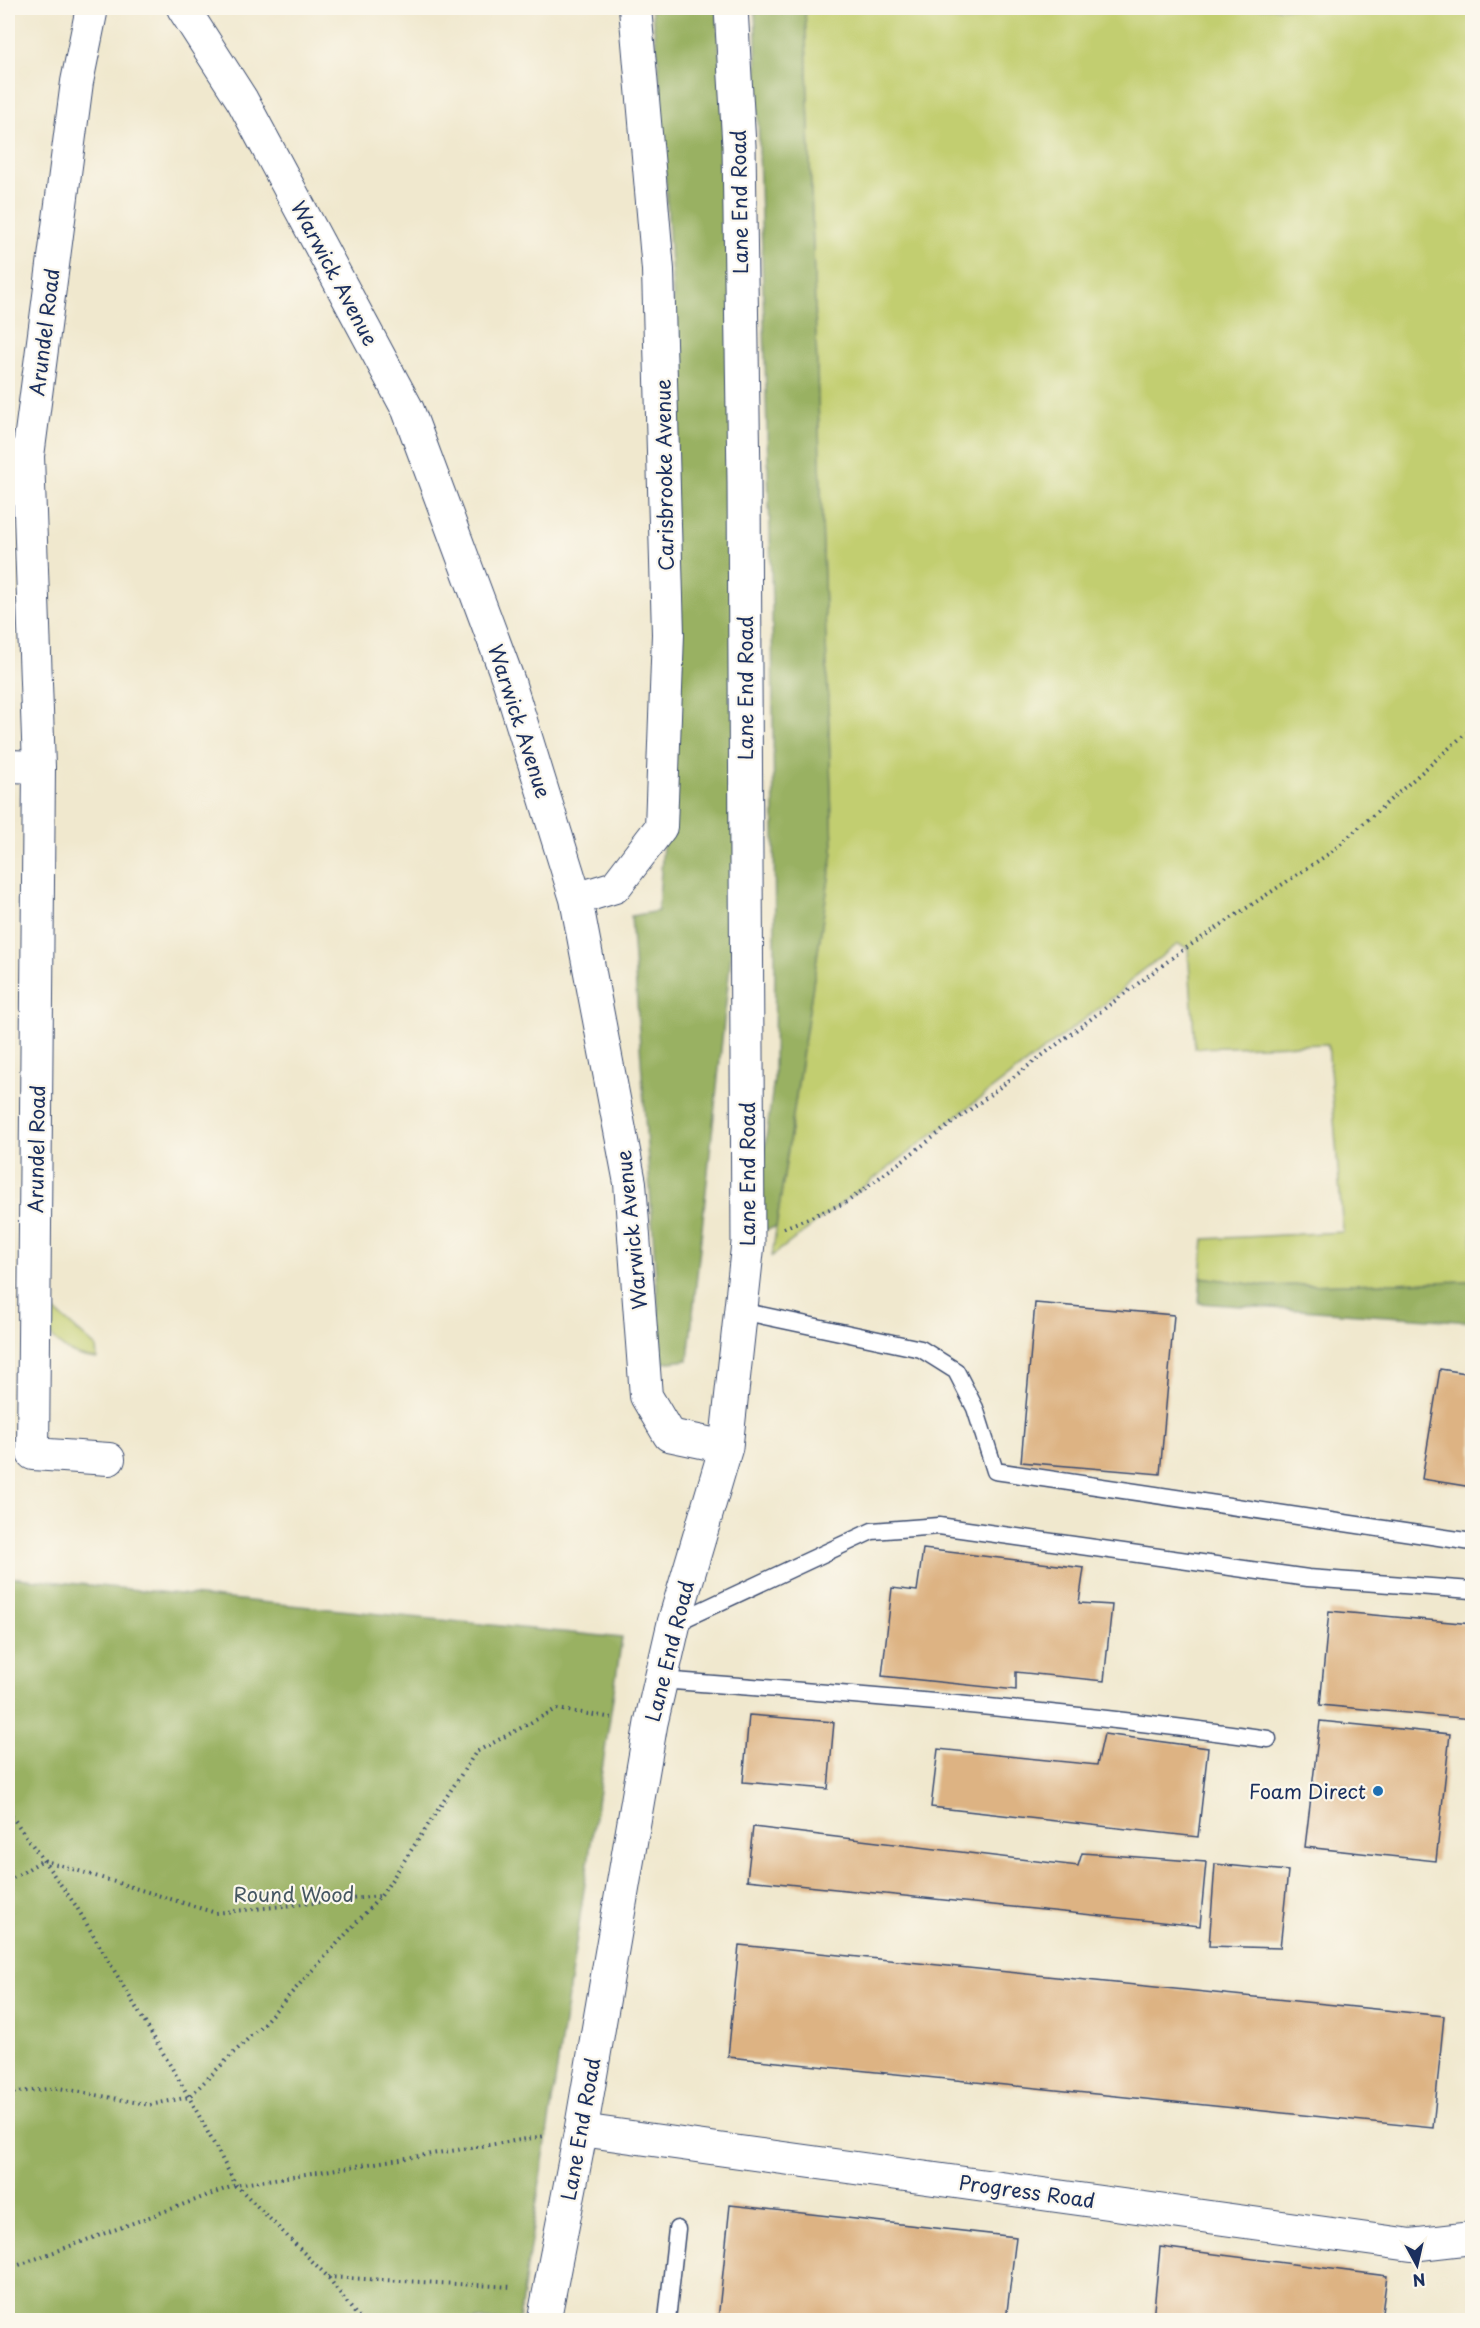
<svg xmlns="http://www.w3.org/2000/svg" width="1480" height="2328" font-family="'Playpen Sans',sans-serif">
  <rect width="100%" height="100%" fill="#fbf7ec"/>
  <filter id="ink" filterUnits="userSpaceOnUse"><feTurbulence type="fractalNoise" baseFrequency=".0167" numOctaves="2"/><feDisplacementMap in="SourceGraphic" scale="12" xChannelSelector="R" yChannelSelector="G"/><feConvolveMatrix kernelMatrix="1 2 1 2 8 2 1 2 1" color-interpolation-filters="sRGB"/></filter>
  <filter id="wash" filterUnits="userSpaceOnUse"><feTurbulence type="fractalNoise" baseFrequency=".008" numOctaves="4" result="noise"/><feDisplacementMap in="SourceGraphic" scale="24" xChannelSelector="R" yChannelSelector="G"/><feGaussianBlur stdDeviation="1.35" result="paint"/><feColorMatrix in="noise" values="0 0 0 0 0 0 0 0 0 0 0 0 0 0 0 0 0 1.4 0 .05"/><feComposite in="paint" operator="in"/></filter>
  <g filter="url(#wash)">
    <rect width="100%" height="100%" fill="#f0e8ce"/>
    <!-- green -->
    <path fill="#c2ce70" stroke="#6e7e67" stroke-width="1.5" d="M 805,8 L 1472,8 L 1472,1281 L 1264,1286 L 1201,1277 L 1204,1239 L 1343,1232 L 1328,1044 L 1195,1048 L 1188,948 L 1178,944 L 1133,978 L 1119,993 L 772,1256 L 833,852 Z
      M 40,1298 L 96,1347 L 97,1359 C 59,1355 44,1336 40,1298 Z"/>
    <!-- forest -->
    <path fill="#99b162" stroke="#5a7060" stroke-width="1.5" d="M 651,8 L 717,8 L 736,354 L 737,899 L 688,1360 L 662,1363 L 631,916 L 658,911 L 672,725 L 674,313 L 658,58 Z
      M 755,8 L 805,8 L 833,852 L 776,1227 L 753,1234 L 774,1079 L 775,945 L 772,605 Z
      M 1201,1277 L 1264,1286 L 1472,1281 L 1472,1322 L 1199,1303 Z
      M 8,1577 L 622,1638 L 519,2320 L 8,2320 Z"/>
    <g id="blocks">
      <!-- building -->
      <path fill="#ddb383" d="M 1035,1303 L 1174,1315 L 1160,1474 L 1021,1462 Z
        M 1440,1369 L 1472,1374 L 1472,1487 L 1422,1479 Z
        M 923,1549 L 1084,1568 L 1079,1603 L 1112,1605 L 1104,1681 L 1016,1672 L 1016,1690 L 882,1676 L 892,1588 L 917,1591 Z
        M 1329,1611 L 1472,1624 L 1472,1719 L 1320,1705 Z
        M 749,1715 L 834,1722 L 828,1789 L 743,1782 Z
        M 1320,1721 L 1450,1734 L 1436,1861 L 1305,1847 Z
        M 1104,1734 L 1208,1748 L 1198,1837 L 931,1807 L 938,1749 L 1097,1765 Z
        M 753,1827 L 1078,1866 L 1082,1853 L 1206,1862 L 1200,1926 L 747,1880 Z
        M 1215,1864 L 1288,1871 L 1280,1948 L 1209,1946 Z
        M 739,1945 L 1444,2016 L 1433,2128 L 728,2057 Z
        M 730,2205 L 1016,2237 L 1006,2320 L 718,2320 Z
        M 1160,2247 L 1387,2276 L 1381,2320 L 1153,2320 Z"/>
    </g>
  </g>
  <g filter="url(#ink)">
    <use href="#blocks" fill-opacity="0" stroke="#3b4b6f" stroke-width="1.5"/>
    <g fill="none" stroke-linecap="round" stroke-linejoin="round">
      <!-- service casing -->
      <g stroke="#3b4b6f" stroke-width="19">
        <path id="service" d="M 741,1311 L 921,1349 L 956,1371 L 975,1408 L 995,1471 L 1472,1542
          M 675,1623 L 872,1531 L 939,1526 L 1308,1578 L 1472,1590
          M 660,1680 C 863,1695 1066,1711 1268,1739
          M 667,2320 L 677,2229"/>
      </g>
      <!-- minor casing -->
      <g stroke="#3b4b6f" stroke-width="34">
        <path id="minor" d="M 92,8 L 77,82 L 28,456 L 39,767 L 33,1454 L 109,1459
          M 183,8 L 242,100 L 408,410 L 509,682 L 576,899 L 630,1183 L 646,1396 L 669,1435 L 726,1447
          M 8,766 L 39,767
          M 576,899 L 615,887 L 661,827 L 668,634 L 658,270 L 635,8
          M 581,2130 L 1411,2245 L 1472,2238"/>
      </g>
      <!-- tertiary casing -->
      <g stroke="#3b4b6f" stroke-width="35">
        <path id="tertiary" d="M 544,2320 L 581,2130 L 651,1723 L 674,1623 L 726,1447 L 748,1243 L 744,481 L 739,146 L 731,8"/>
      </g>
      <!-- path -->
      <path stroke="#3b4b6f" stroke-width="4" stroke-dasharray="1.5 4.5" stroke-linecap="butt" d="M 784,1228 L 847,1202 L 1180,952 L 1330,853 L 1472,728
        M 8,1811 L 76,1906 L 189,2097 L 236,2185 L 328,2277 L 360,2320
        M 8,1881 L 43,1860 L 216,1913 L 380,1896
        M 8,2093 L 59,2088 L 150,2105 L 189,2097 L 262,2025 L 381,1896 L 476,1752 L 556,1709 L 614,1718
        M 8,2269 L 236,2185 L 545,2136
        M 328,2277 L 513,2287"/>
      <!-- service -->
      <use href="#service" stroke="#fff" stroke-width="16"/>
      <!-- minor -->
      <use href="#minor" stroke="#fff" stroke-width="32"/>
      <!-- tertiary -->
      <use href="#tertiary" stroke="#fff" stroke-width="33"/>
    </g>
  </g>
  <!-- markers -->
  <circle fill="#1f6fb2" stroke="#fbf7ec" stroke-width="2" cx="1378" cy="1791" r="6"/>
  <g text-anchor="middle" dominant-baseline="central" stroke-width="4.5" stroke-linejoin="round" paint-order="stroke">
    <!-- street labels -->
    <g font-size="20" fill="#1b2f5e" stroke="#fbf7ec">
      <text transform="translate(739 202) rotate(-91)">Lane End Road</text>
      <text transform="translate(335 273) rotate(62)">Warwick Avenue</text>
      <text transform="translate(44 332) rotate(-83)">Arundel Road</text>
      <text transform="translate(664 475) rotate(-91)">Carisbrooke Avenue</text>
      <text transform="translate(745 688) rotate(-90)">Lane End Road</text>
      <text transform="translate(520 721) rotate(72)">Warwick Avenue</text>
      <text transform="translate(36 1149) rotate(-89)">Arundel Road</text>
      <text transform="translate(747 1174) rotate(-90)">Lane End Road</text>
      <text transform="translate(631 1230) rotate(-96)">Warwick Avenue</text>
      <text transform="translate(669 1651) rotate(-76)">Lane End Road</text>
      <text transform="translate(580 2129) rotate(-80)">Lane End Road</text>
      <text transform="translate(1027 2191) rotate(8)">Progress Road</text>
    </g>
    <!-- poi labels -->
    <g font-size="20" fill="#1b2f5e" stroke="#fbf7ec" text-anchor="end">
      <text x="1366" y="1791">Foam Direct</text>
    </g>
    <!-- park labels -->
    <g font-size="20" fill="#455762" stroke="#fbf7ec">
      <text x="294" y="1894">Round Wood</text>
    </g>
  </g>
  <!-- margin -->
  <rect width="1480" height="2328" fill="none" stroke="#fbf7ec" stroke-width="30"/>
  <!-- north arrow -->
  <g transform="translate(1417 2265) rotate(172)" stroke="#fbf7ec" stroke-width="4.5" paint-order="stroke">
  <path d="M0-4.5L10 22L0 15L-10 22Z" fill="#1b2f5e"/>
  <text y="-9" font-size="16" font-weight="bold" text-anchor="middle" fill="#1b2f5e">N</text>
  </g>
</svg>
